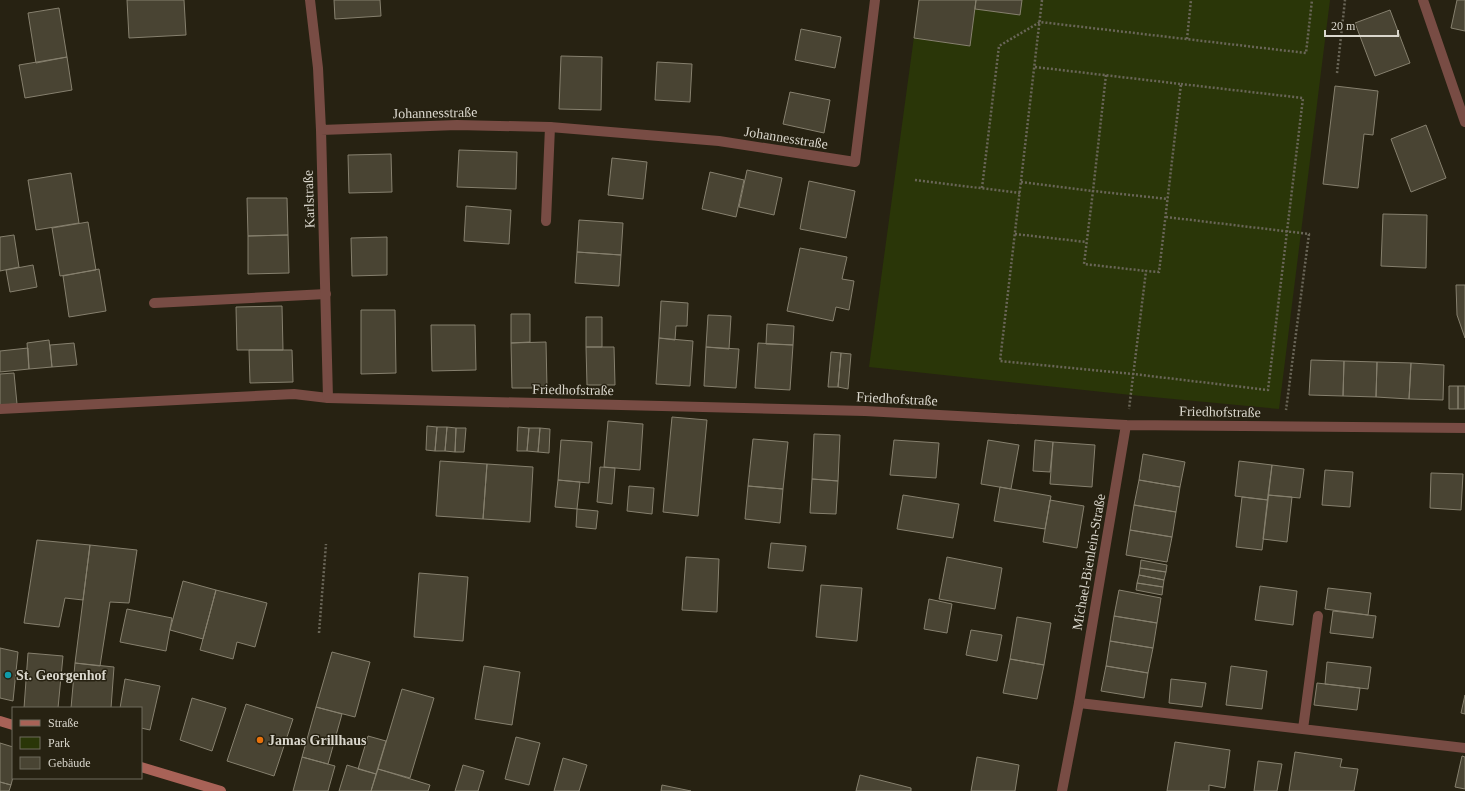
<svg xmlns="http://www.w3.org/2000/svg" width="1465" height="791" font-family="Georgia,serif">
  <rect width="100%" height="100%" fill="#272212"/>
  <!-- green -->
  <path fill="#2a3608" d="M 919,0 L 1330,0 L 1279,409 L 1131,395 L 869,367 Z"/>
  <!-- building -->
  <path fill="#494433" stroke="#86806e" d="M 127,0 L 184,0 L 186,35 L 129,38 Z
    M 334,0 L 380,0 L 381,16 L 335,19 Z
    M 919,0 L 976,0 L 970,46 L 914,38 Z
    M 976,0 L 1022,0 L 1020,15 L 975,9 Z
    M 1457,0 L 1465,0 L 1465,31 L 1451,28 Z
    M 59,8 L 67,57 L 36,63 L 28,13 Z
    M 1390,10 L 1410,63 L 1375,76 L 1355,23 Z
    M 801,29 L 841,37 L 835,68 L 795,60 Z
    M 561,56 L 602,57 L 601,110 L 559,109 Z
    M 67,57 L 72,90 L 25,98 L 19,65 Z
    M 657,62 L 692,64 L 690,102 L 655,100 Z
    M 1335,86 L 1378,91 L 1373,135 L 1364,134 L 1358,188 L 1323,184 Z
    M 790,92 L 830,100 L 824,133 L 783,124 Z
    M 1426,125 L 1446,178 L 1411,192 L 1391,139 Z
    M 459,150 L 517,152 L 516,189 L 457,187 Z
    M 391,154 L 392,192 L 349,193 L 348,155 Z
    M 612,158 L 647,162 L 643,199 L 608,195 Z
    M 747,170 L 782,178 L 774,215 L 739,207 Z
    M 710,172 L 744,180 L 736,217 L 702,209 Z
    M 71,173 L 79,223 L 36,230 L 28,180 Z
    M 809,181 L 855,191 L 846,238 L 800,229 Z
    M 247,198 L 287,198 L 288,235 L 248,236 Z
    M 466,206 L 511,210 L 509,244 L 464,241 Z
    M 1383,214 L 1427,215 L 1426,268 L 1381,266 Z
    M 579,220 L 623,223 L 621,255 L 577,252 Z
    M 88,222 L 96,270 L 60,276 L 52,228 Z
    M 14,235 L 19,267 L 0,271 L 0,237 Z
    M 288,235 L 289,273 L 248,274 L 248,236 Z
    M 387,237 L 387,275 L 352,276 L 351,238 Z
    M 800,248 L 847,257 L 842,279 L 854,281 L 849,310 L 836,307 L 833,321 L 787,311 Z
    M 577,252 L 621,255 L 619,286 L 575,283 Z
    M 33,265 L 37,287 L 10,292 L 6,270 Z
    M 99,269 L 106,311 L 69,317 L 63,276 Z
    M 1456,285 L 1465,285 L 1465,338 L 1457,315 Z
    M 661,301 L 688,303 L 687,326 L 676,326 L 675,340 L 659,338 Z
    M 282,306 L 283,350 L 237,350 L 236,307 Z
    M 361,310 L 395,310 L 396,373 L 361,374 Z
    M 511,314 L 530,314 L 530,342 L 511,343 Z
    M 708,315 L 731,316 L 729,349 L 706,347 Z
    M 586,317 L 602,317 L 602,347 L 586,347 Z
    M 767,324 L 794,326 L 793,345 L 766,344 Z
    M 431,325 L 475,325 L 476,370 L 432,371 Z
    M 659,338 L 693,341 L 690,386 L 656,384 Z
    M 49,340 L 52,367 L 29,369 L 27,343 Z
    M 546,342 L 547,388 L 512,388 L 511,343 Z
    M 74,343 L 77,365 L 52,367 L 50,345 Z
    M 758,343 L 793,345 L 790,390 L 755,388 Z
    M 586,347 L 614,347 L 615,385 L 587,385 Z
    M 706,347 L 739,349 L 736,388 L 704,386 Z
    M 28,348 L 29,369 L 0,372 L 0,351 Z
    M 249,350 L 292,350 L 293,382 L 250,383 Z
    M 831,352 L 841,353 L 838,387 L 828,387 Z
    M 841,353 L 851,354 L 848,389 L 838,387 Z
    M 1311,360 L 1344,361 L 1343,396 L 1309,395 Z
    M 1344,361 L 1377,362 L 1376,397 L 1343,396 Z
    M 1377,362 L 1411,363 L 1409,399 L 1376,397 Z
    M 1411,363 L 1444,365 L 1443,400 L 1409,399 Z
    M 14,373 L 17,404 L 0,405 L 0,374 Z
    M 1449,386 L 1458,386 L 1458,409 L 1449,409 Z
    M 1458,386 L 1465,386 L 1465,409 L 1458,409 Z
    M 672,417 L 707,420 L 698,516 L 663,512 Z
    M 608,421 L 643,424 L 640,470 L 604,467 Z
    M 427,426 L 437,427 L 435,451 L 426,450 Z
    M 437,427 L 447,427 L 445,451 L 435,451 Z
    M 447,427 L 456,428 L 455,452 L 445,451 Z
    M 518,427 L 529,428 L 527,451 L 517,451 Z
    M 456,428 L 466,428 L 464,452 L 455,452 Z
    M 529,428 L 540,428 L 538,452 L 527,451 Z
    M 540,428 L 550,429 L 549,453 L 538,452 Z
    M 814,434 L 840,435 L 838,481 L 812,479 Z
    M 753,439 L 788,442 L 783,489 L 748,486 Z
    M 561,440 L 592,442 L 589,483 L 558,480 Z
    M 894,440 L 939,443 L 936,478 L 890,475 Z
    M 988,440 L 1019,445 L 1011,489 L 981,484 Z
    M 1035,440 L 1053,442 L 1050,472 L 1033,471 Z
    M 1053,442 L 1095,445 L 1092,487 L 1050,484 Z
    M 1143,454 L 1185,462 L 1180,487 L 1139,480 Z
    M 440,461 L 487,464 L 483,519 L 436,516 Z
    M 1239,461 L 1272,465 L 1268,500 L 1235,496 Z
    M 487,464 L 533,467 L 530,522 L 483,519 Z
    M 1272,465 L 1304,469 L 1300,498 L 1268,495 Z
    M 600,467 L 615,468 L 612,504 L 597,502 Z
    M 1325,470 L 1353,472 L 1350,507 L 1322,505 Z
    M 1431,473 L 1463,474 L 1461,510 L 1430,508 Z
    M 812,479 L 838,481 L 836,514 L 810,513 Z
    M 558,480 L 580,482 L 577,509 L 555,507 Z
    M 1139,480 L 1180,487 L 1176,512 L 1134,505 Z
    M 629,486 L 654,488 L 652,514 L 627,511 Z
    M 748,486 L 783,489 L 780,523 L 745,519 Z
    M 1000,487 L 1051,496 L 1045,529 L 994,521 Z
    M 903,495 L 959,504 L 953,538 L 897,529 Z
    M 1268,495 L 1292,497 L 1287,542 L 1263,539 Z
    M 1242,497 L 1268,500 L 1262,550 L 1236,547 Z
    M 1050,500 L 1084,506 L 1077,548 L 1043,542 Z
    M 1134,505 L 1176,512 L 1172,537 L 1130,530 Z
    M 577,509 L 598,511 L 596,529 L 576,527 Z
    M 1130,530 L 1172,537 L 1167,562 L 1126,555 Z
    M 37,540 L 90,545 L 83,600 L 65,598 L 59,627 L 24,623 Z
    M 771,543 L 806,546 L 803,571 L 768,568 Z
    M 90,545 L 137,550 L 129,603 L 110,602 L 100,666 L 75,663 Z
    M 686,557 L 719,559 L 717,612 L 682,610 Z
    M 947,557 L 1002,568 L 995,609 L 939,599 Z
    M 1141,560 L 1167,565 L 1166,572 L 1140,568 Z
    M 1140,568 L 1166,572 L 1164,580 L 1139,575 Z
    M 419,573 L 468,577 L 463,641 L 414,637 Z
    M 1139,575 L 1164,580 L 1163,587 L 1137,583 Z
    M 183,581 L 216,590 L 203,639 L 170,630 Z
    M 1137,583 L 1163,587 L 1162,595 L 1136,590 Z
    M 821,585 L 862,588 L 857,641 L 816,637 Z
    M 1260,586 L 1297,591 L 1293,625 L 1255,620 Z
    M 1328,588 L 1371,593 L 1368,615 L 1325,609 Z
    M 216,590 L 267,603 L 255,647 L 237,642 L 233,659 L 200,650 Z
    M 1119,590 L 1161,598 L 1157,623 L 1114,616 Z
    M 929,599 L 952,604 L 947,633 L 924,629 Z
    M 127,609 L 172,618 L 166,651 L 120,642 Z
    M 1333,611 L 1376,616 L 1373,638 L 1330,633 Z
    M 1114,616 L 1157,623 L 1153,648 L 1110,641 Z
    M 1017,617 L 1051,623 L 1044,665 L 1010,659 Z
    M 971,630 L 1002,635 L 997,661 L 966,655 Z
    M 1110,641 L 1153,648 L 1148,673 L 1106,666 Z
    M 0,648 L 18,652 L 13,701 L 0,698 Z
    M 332,652 L 370,662 L 355,717 L 316,707 Z
    M 28,653 L 63,656 L 58,708 L 24,708 Z
    M 1010,659 L 1044,665 L 1037,699 L 1003,693 Z
    M 1327,662 L 1371,667 L 1368,689 L 1325,684 Z
    M 75,663 L 114,667 L 111,708 L 71,708 Z
    M 484,666 L 520,672 L 512,725 L 475,719 Z
    M 1106,666 L 1148,673 L 1144,698 L 1101,691 Z
    M 1231,666 L 1267,671 L 1262,709 L 1226,705 Z
    M 125,679 L 160,686 L 150,730 L 141,728 L 141,708 L 120,708 Z
    M 1171,679 L 1206,683 L 1202,707 L 1169,703 Z
    M 1317,683 L 1360,688 L 1357,710 L 1314,705 Z
    M 402,689 L 434,698 L 410,778 L 378,769 Z
    M 1465,695 L 1465,714 L 1461,713 Z
    M 192,698 L 226,708 L 212,751 L 180,740 Z
    M 246,704 L 293,719 L 274,776 L 227,761 Z
    M 316,707 L 342,714 L 328,764 L 302,757 Z
    M 368,736 L 386,741 L 376,774 L 358,769 Z
    M 516,737 L 540,743 L 529,785 L 505,779 Z
    M 1175,742 L 1230,750 L 1225,788 L 1209,785 L 1209,791 L 1167,791 Z
    M 0,743 L 13,747 L 13,777 L 11,785 L 0,782 Z
    M 1295,752 L 1342,759 L 1340,767 L 1358,769 L 1354,791 L 1289,791 Z
    M 1462,756 L 1465,757 L 1465,789 L 1455,787 Z
    M 302,757 L 335,766 L 328,791 L 293,791 Z
    M 977,757 L 1019,765 L 1015,791 L 971,791 Z
    M 563,758 L 587,765 L 579,791 L 554,791 Z
    M 1258,761 L 1282,764 L 1277,791 L 1254,791 Z
    M 347,765 L 376,774 L 371,791 L 339,791 Z
    M 463,765 L 484,771 L 478,791 L 455,791 Z
    M 378,769 L 430,785 L 428,791 L 371,791 Z
    M 860,775 L 911,788 L 911,791 L 856,791 Z
    M 0,782 L 11,785 L 9,791 L 0,791 Z
    M 662,785 L 691,791 L 661,791 Z"/>
  <g fill="none" stroke-linecap="round" stroke-linejoin="round">
    <!-- path -->
    <path stroke="#6a6658" stroke-width="2.5" stroke-dasharray="2 2" stroke-linecap="butt" d="M 1042,0 L 1000,361 L 1133,374 L 1268,390 L 1303,98 L 1181,84
      M 1187,39 L 1191,0
      M 1035,67 L 1181,84 L 1159,272 L 1146,271 L 1129,409
      M 1337,73 L 1345,0
      M 1106,75 L 1093,191 L 1168,199
      M 915,180 L 1020,193
      M 1021,182 L 1093,191 L 1084,264 L 1146,271
      M 982,188 L 999,46 L 1040,22 L 1306,53 L 1312,0
      M 1166,217 L 1309,234 L 1286,410
      M 1015,234 L 1086,242
      M 319,633 L 326,544"/>
    <!-- lane -->
    <path stroke="#784c44" stroke-width="10" d="M 546,221 L 550,127
      M 154,303 L 326,294
      M 0,409 L 294,394 L 328,398
      M 1079,703 L 1465,748
      M 1303,729 L 1318,616"/>
    <!-- street -->
    <path stroke="#784c44" stroke-width="10" d="M 310,0 L 318,68 L 321,130 L 328,398 L 865,411 L 1126,425 L 1465,428
      M 1423,0 L 1465,122
      M 321,130 L 457,125 L 550,127 L 719,141 L 855,162 L 875,0
      M 1062,791 L 1079,703 L 1126,425"/>
    <!-- secondary -->
    <path stroke="#a86257" stroke-width="10" d="M 0,721 L 13,725
      M 141,767 L 221,791"/>
  </g>
  <!-- markers -->
  <circle fill="#0f9aa8" stroke="#272212" stroke-width="1.5" cx="8" cy="675" r="4"/>
  <circle fill="#e8710a" stroke="#272212" stroke-width="1.5" cx="260" cy="740" r="4"/>
  <g text-anchor="middle" dominant-baseline="central" stroke-width="3" stroke-linejoin="round" paint-order="stroke">
    <!-- street labels -->
    <g font-size="14" fill="#dad7cd" stroke="#272212">
      <text transform="translate(435 113) rotate(-1)">Johannesstraße</text>
      <text transform="translate(786 138) rotate(9)">Johannesstraße</text>
      <text transform="translate(309 199) rotate(-92)">Karlstraße</text>
      <text transform="translate(573 390) rotate(1)">Friedhofstraße</text>
      <text transform="translate(897 399) rotate(3)">Friedhofstraße</text>
      <text transform="translate(1220 412) rotate(1)">Friedhofstraße</text>
      <text transform="translate(1089 562) rotate(-80)">Michael-Bienlein-Straße</text>
    </g>
    <!-- poi labels -->
    <g font-size="14" font-weight="bold" fill="#dad7cd" stroke="#272212" text-anchor="start">
      <text x="16" y="675">St. Georgenhof</text>
      <text x="268" y="740">Jamas Grillhaus</text>
    </g>
  </g>
  <!-- legend -->
  <rect x="12" y="707" width="130" height="72" fill="#272212" stroke="#6f6a5d"/>
  <rect x="20" y="720" width="20" height="6" fill="#a86257" stroke="#6f6a5d"/>
  <text x="48" y="727" font-size="12" fill="#dad7cd">Straße</text>
  <rect x="20" y="737" width="20" height="12" fill="#2a3608" stroke="#6f6a5d"/>
  <text x="48" y="747" font-size="12" fill="#dad7cd">Park</text>
  <rect x="20" y="757" width="20" height="12" fill="#494433" stroke="#6f6a5d"/>
  <text x="48" y="767" font-size="12" fill="#dad7cd">Gebäude</text>
  <!-- scale -->
  <path d="M1325 30v6h73v-6" fill="none" stroke="#dad7cd" stroke-width="2"/>
  <text x="1331" y="30" font-size="12" fill="#dad7cd" stroke="#272212" stroke-width="3" paint-order="stroke">20 m</text>
</svg>
